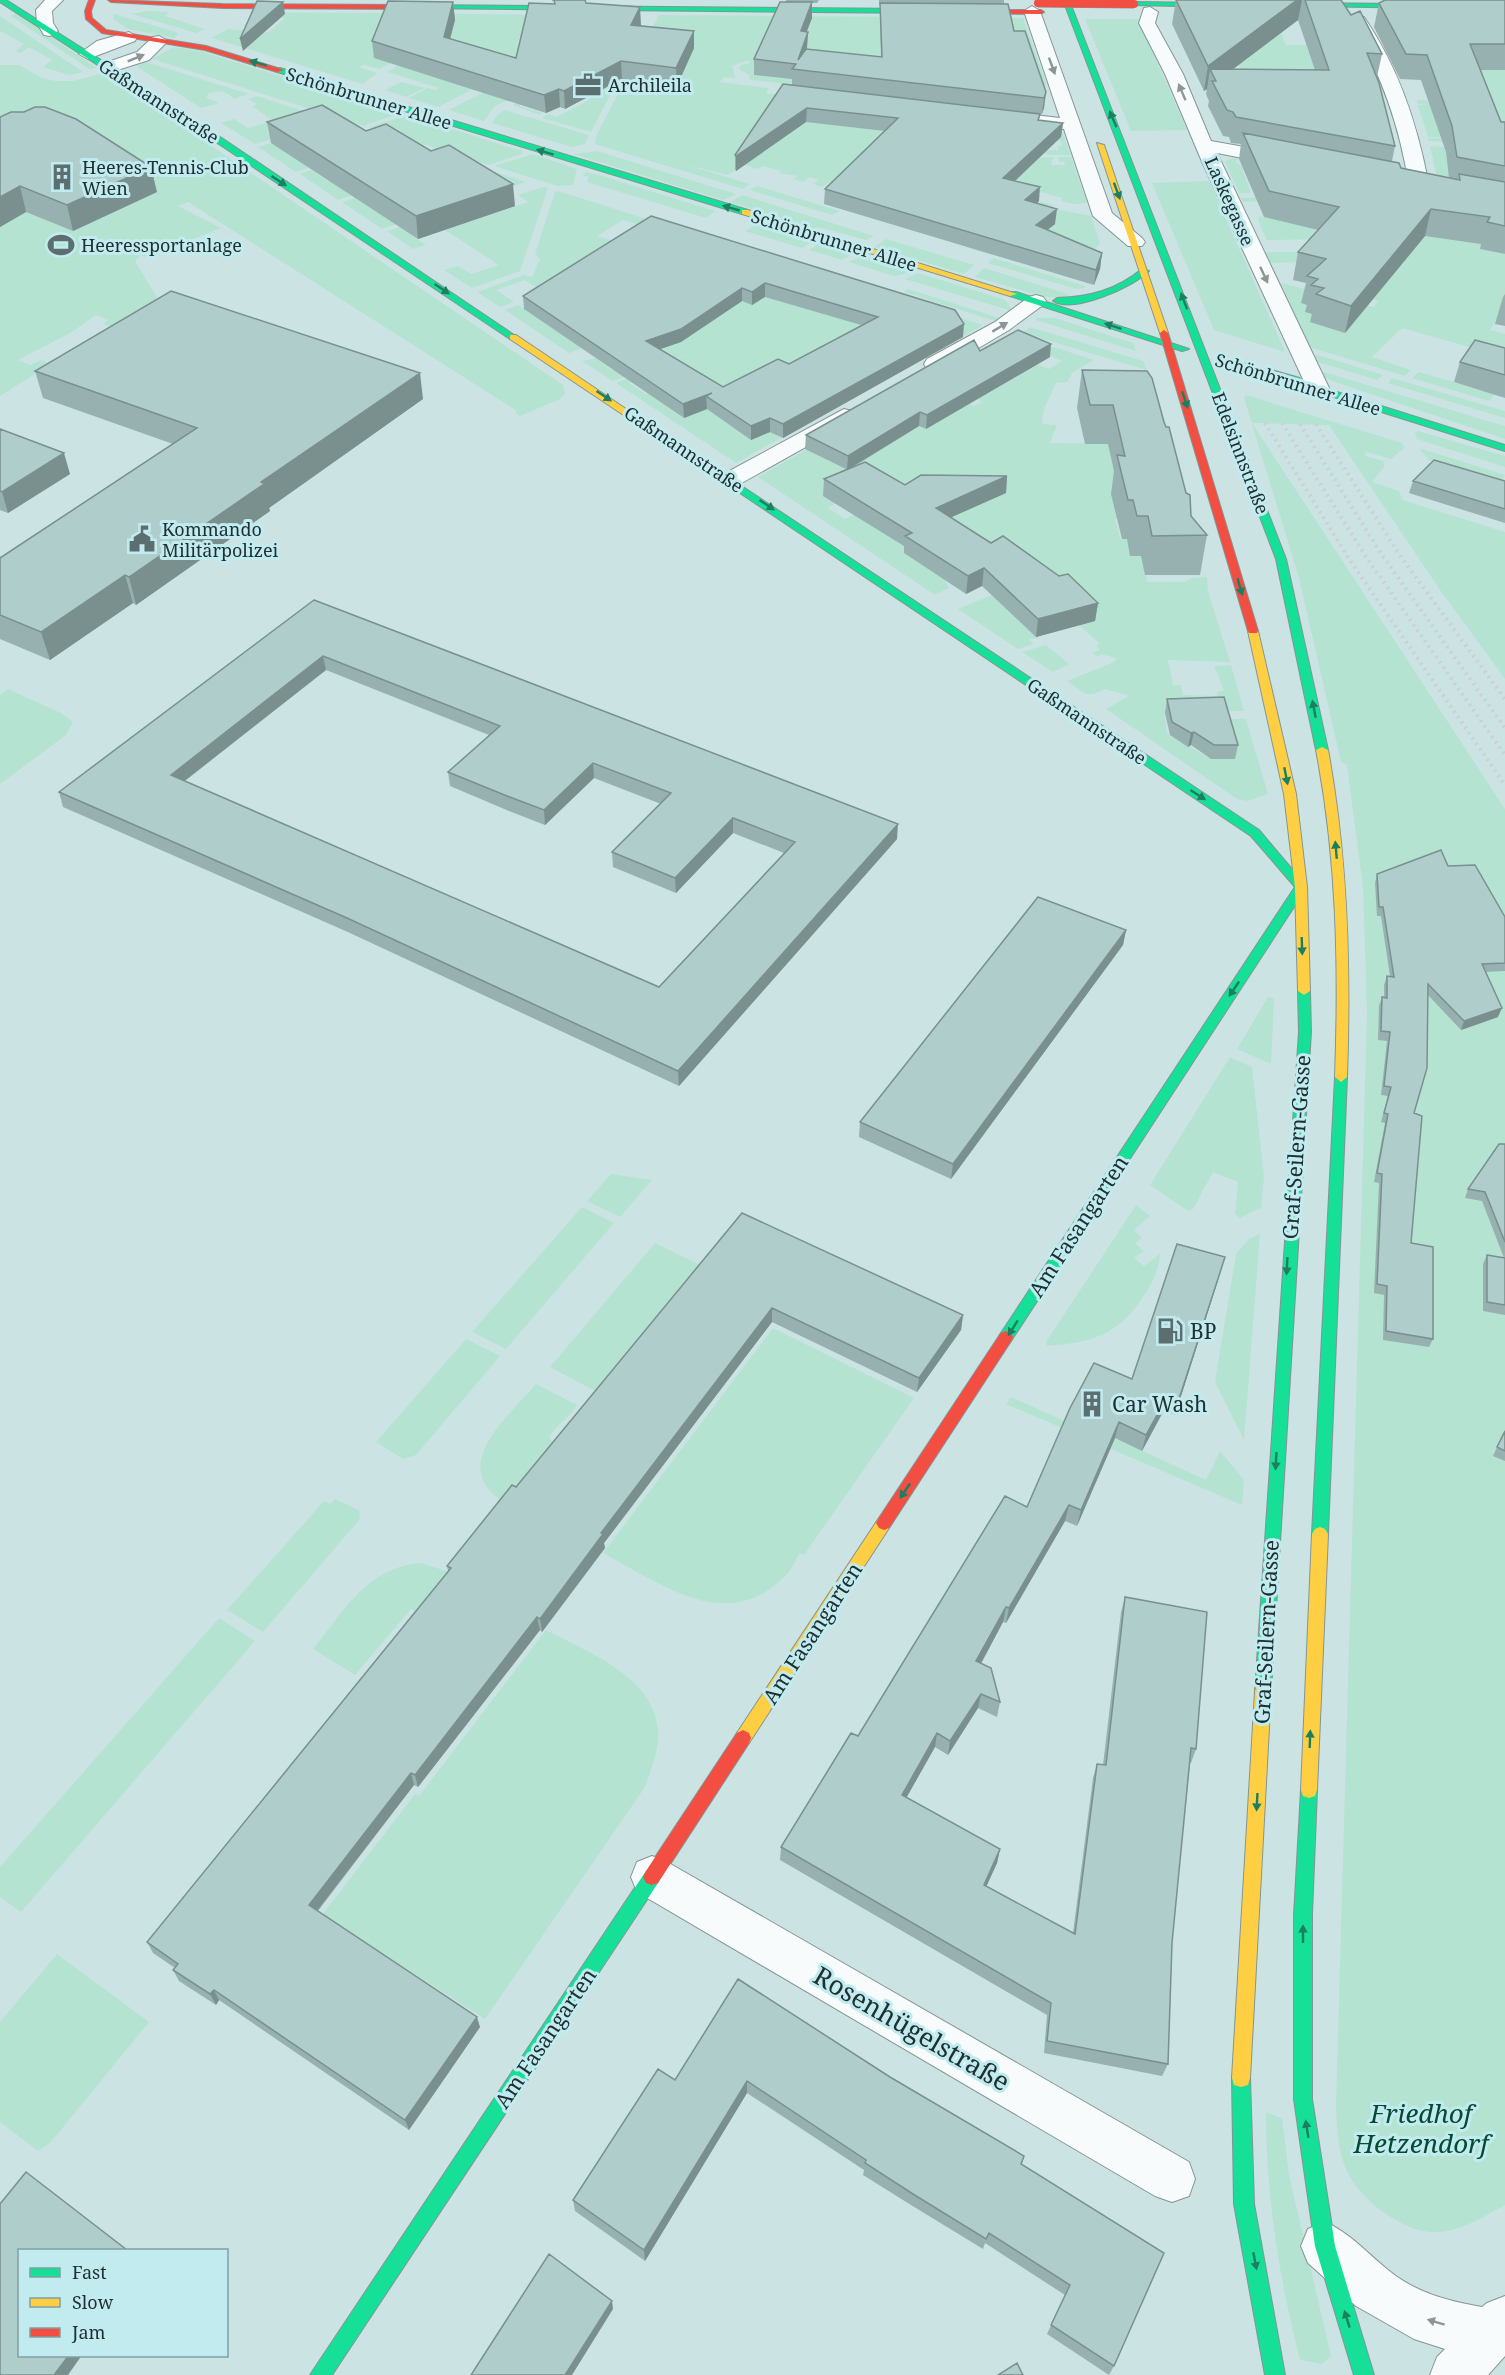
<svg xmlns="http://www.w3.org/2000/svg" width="1505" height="2375" font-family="'Noto Serif',serif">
  <rect width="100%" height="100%" fill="#cce3e4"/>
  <!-- green -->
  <path fill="#b5e3d1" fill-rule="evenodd" d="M 147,11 L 169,12 L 165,16 L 205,29 L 196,33 L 132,14 Z
    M 248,12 L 608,15 L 525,33 L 520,36 L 517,46 L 546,47 L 646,25 L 591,132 L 542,118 L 548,114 L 557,117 L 587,101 L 613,82 L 534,98 L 519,106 L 542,113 L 540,115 L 513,105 L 530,95 L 523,93 L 495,106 L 484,121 L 449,110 L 498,85 L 473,89 L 438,107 L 409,98 L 427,88 L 435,90 L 439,88 L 388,72 L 398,65 L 391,63 L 379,69 L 364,65 L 359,67 L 377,73 L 363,84 L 211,38 L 228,29 L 269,32 L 285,18 Z
    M 16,13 L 97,68 L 89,69 L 11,16 Z
    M 114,14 L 176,32 L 178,35 L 174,38 L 128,29 L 113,19 Z
    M 659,15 L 1023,18 L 1047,85 L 967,100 L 963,105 L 751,80 L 748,74 L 739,69 L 741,65 L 750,63 L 748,60 L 732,66 L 736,78 L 724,77 L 719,82 L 769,88 L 766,93 L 1002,122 L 1030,151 L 1059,150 L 1057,146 L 1062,146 L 1061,141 L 1056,141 L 1061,129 L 1071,155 L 1048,155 L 1042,152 L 1028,158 L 1053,157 L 1051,165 L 1065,165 L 1064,162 L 1059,162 L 1058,157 L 1071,157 L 1087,202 C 1080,206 1069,203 1061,201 L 1062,198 L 962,169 L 846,187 L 830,182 L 822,187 L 813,184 L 819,180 L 810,177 L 803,182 L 794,179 L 797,176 L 779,173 L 781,171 L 763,166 L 758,169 L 745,165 L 728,175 L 684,164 L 750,184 L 743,189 L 595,144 L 596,136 Z
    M 0,16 L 83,72 L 69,75 L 43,67 L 52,60 L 29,47 L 20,53 L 16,51 L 24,44 L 0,31 Z
    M 1085,19 L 1138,19 L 1187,130 L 1131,131 Z
    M 1272,19 L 1276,19 L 1286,45 L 1313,45 L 1317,52 L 1315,54 L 1326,60 L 1313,60 L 1314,65 L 1368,63 L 1373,75 L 1362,75 L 1357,67 L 1329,67 L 1331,73 L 1328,74 L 1333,82 L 1329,82 L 1334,98 L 1278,95 L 1278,99 L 1384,101 L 1385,104 L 1330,103 L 1326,100 L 1332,116 L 1297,114 L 1299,116 L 1391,124 L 1334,123 L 1336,140 L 1309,139 L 1300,150 L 1310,152 L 1306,157 L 1266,150 L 1269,146 L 1295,151 L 1304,138 L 1301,137 L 1299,119 L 1279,120 L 1274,111 L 1266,111 L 1254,100 L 1249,100 L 1246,95 L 1255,94 L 1249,83 L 1230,80 L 1228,76 L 1239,76 L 1240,68 L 1236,61 L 1222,61 L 1231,59 L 1224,45 L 1185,46 L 1184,43 L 1233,42 L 1230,33 L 1216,31 L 1276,31 Z
    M 1505,21 L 1505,145 L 1429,141 L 1428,138 L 1491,140 L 1432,110 L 1441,137 L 1428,137 L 1418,105 L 1430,104 L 1418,104 L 1417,100 L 1471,102 L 1468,70 L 1497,69 Z
    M 174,47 L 203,52 L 400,113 L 364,126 L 152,59 Z
    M 146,62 L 249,94 L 234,99 C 226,91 220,90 209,93 L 206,98 L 219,103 L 201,108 L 136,66 Z
    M 0,65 L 19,65 L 42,78 L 56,81 L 73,81 L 104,73 L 563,385 L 565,394 L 560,399 L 520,416 L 515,413 L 517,411 L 188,202 L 178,206 L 221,228 L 147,258 L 103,235 L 140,256 L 135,261 L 158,299 L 141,339 L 103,324 L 108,320 L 96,315 L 72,332 L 18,360 L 31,365 L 41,360 L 51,364 L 0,396 Z
    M 401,82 L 425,88 L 406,97 L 385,90 Z
    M 257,96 L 334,121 L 267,132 L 272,136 L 284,136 L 255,144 L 221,123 L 234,119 L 248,128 L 273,121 L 252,106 L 257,104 L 248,99 Z
    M 505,110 L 589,135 L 585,144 L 572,147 L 492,123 L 498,114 Z
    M 407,115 L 522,151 L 522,154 L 488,165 L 369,127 Z
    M 271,143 L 310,167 L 296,172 L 258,147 Z
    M 1430,146 L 1445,147 L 1450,179 L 1438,183 Z
    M 597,151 L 736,194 L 723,200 L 573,154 Z
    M 533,154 L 577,169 L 573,185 L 558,186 L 494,166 Z
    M 405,157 L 369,190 L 338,200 L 300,174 L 311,170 L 328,181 Z
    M 1233,158 L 1238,159 L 1236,162 L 1244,168 L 1242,169 L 1251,193 L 1239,193 L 1225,161 Z
    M 486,169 L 526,182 L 382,229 L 342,202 L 355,198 L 372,209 Z
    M 586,172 L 596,174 L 715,211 L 706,218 L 587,182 L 589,176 L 583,176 Z
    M 1209,181 L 1275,329 L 1285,352 L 1214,330 L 1152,183 Z
    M 757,186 L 840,211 L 832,215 L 750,190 Z
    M 544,187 L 548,188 L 520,271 L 472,288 L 444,270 L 458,266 L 471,274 L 499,265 L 445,230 L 528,202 L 518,195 Z
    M 558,191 L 983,325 L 736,463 L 616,383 L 690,353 L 613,381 L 582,361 L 596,358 L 610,369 L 622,372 L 630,330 L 569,353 L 505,310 L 518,305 L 537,317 L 564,306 L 525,280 L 496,290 L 514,302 L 500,307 L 477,292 L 524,275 L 532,277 L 540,259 L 535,254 L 555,192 ZM 623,220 L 681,238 L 626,245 L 597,236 ZM 600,304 L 567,326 L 555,330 L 545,324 ZM 669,367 L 684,418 L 649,393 L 646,394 L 629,383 Z
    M 742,195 L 874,236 L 866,240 L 818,227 L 815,229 L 730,202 Z
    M 1286,197 L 1449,239 L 1497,210 L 1480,249 L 1505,254 L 1505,307 L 1490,330 L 1505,334 L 1505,357 L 1402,328 L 1372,357 L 1411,370 L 1405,376 L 1309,347 L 1281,283 L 1374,307 L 1378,301 L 1373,299 L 1403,262 L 1331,239 L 1267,240 L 1258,220 L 1259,216 L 1318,230 L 1290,200 L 1243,202 L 1241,198 Z
    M 1041,202 L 1053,205 L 1055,209 L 1091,216 L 1100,243 L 1083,264 L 1012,240 L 992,255 L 965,247 L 996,225 L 1024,216 Z
    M 426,218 L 437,226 L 410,234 L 426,245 L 413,249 L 387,231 Z
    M 758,224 L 811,240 L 810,243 L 802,248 L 745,231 Z
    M 886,239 L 974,265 L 964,274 L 875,247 Z
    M 820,243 L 851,252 L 851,255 L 842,260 L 809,250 Z
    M 1265,252 L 1318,252 L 1308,262 L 1270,263 Z
    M 861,256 L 907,270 L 905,274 L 894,276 L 849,262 Z
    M 993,258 L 1085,286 L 1085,288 L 1076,289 L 988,263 Z
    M 984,268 L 1068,294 L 1070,298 L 1045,297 L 975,277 Z
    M 918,273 L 1003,299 L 1008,303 L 1012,311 L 905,279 Z
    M 908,289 L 1003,319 L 995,321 L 904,292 Z
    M 1037,318 L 1055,318 L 1133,343 L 1136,351 L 1036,320 Z
    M 1030,327 L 1143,361 L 1147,370 L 1023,333 Z
    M 1012,334 L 1094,360 L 1073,372 L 1067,382 L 1056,383 L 1044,409 L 1042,424 L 1057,425 L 1050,443 L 1122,444 L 1190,518 L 1115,519 L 1120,539 L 1131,539 L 1141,556 L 1147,582 L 1185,582 L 1192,578 L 1207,577 L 1208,591 L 1230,662 L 1168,660 L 1173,685 L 1181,685 L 1183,695 L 1217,696 L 1217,692 L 1224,690 L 1214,666 L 1231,665 L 1244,711 L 1165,713 L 1167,733 L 1211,759 L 1229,719 L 1246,719 L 1268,794 L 1248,801 L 1237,799 L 1106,709 L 1129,696 L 1105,689 C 1084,700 1085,692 1067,681 L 1114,662 L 1116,658 L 1101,654 L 1098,657 L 1092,653 L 1100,650 L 1096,646 L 1100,644 L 1034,584 L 953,575 L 944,579 L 949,588 L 935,595 L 758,477 ZM 1040,351 L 1062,361 L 1049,369 L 1034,363 L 1014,379 L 1010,377 ZM 976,398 L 982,402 L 974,406 L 969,404 L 926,429 L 893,414 ZM 843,498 L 862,510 L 845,519 L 828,508 Z
    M 1318,355 L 1383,375 L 1377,380 L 1315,361 L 1314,356 Z
    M 1324,372 L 1505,426 L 1505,439 L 1332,381 L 1319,374 Z
    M 1419,372 L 1495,394 L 1489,401 L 1412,378 Z
    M 1392,378 L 1505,411 L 1505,418 L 1388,383 Z
    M 1246,395 L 1402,443 L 1404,448 L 1391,459 L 1366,452 L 1365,456 L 1384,461 L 1384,467 L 1372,482 L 1399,491 L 1403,500 L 1505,532 L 1505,679 L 1440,590 L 1329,425 L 1252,423 L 1505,809 L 1505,2205 C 1485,2216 1465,2229 1441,2232 C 1406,2236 1359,2200 1346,2169 C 1337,2148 1337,2127 1336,2105 L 1367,1013 L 1363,887 L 1347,765 L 1341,762 L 1299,578 L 1244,398 Z
    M 1418,431 L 1505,456 L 1505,467 L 1417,439 L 1415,432 Z
    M 1419,448 L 1505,475 L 1502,482 L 1429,460 Z
    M 992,595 L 1038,638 L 1029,639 L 1033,644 L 1018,649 L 958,609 Z
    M 1046,645 L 1069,664 L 1053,672 L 1022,652 Z
    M 8,689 L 61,713 L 73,722 L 66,735 L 0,784 L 0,695 Z
    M 1268,997 L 1274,999 L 1271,1064 L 1237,1049 Z
    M 1230,1057 L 1252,1067 L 1264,1177 L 1261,1208 L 1240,1218 L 1235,1214 L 1238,1182 L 1213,1172 L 1193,1209 L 1188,1211 L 1150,1185 Z
    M 611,1174 L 652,1180 L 620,1217 L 587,1201 Z
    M 1136,1205 L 1150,1216 L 1134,1230 L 1142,1238 L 1135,1243 L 1144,1251 L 1134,1258 L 1144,1266 L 1160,1254 C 1159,1270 1152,1284 1143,1297 C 1118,1335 1091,1343 1047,1346 L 1046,1342 Z
    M 582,1207 L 614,1223 L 506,1349 L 472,1332 Z
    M 1260,1234 L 1244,1440 L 1215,1382 L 1236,1254 L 1249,1239 Z
    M 655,1243 L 700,1265 L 597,1392 L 550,1367 Z
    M 773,1328 L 914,1398 L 804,1555 L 800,1553 C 794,1562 793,1568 786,1575 C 728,1636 661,1584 603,1553 Z
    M 466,1339 L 500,1356 L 416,1455 L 403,1459 L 376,1442 Z
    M 536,1384 L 577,1405 C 569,1418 558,1424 549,1437 L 554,1444 L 507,1504 C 445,1468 507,1418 536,1384 Z
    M 1011,1397 L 1067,1422 L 1070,1418 L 1206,1480 L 1220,1451 L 1244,1480 L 1242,1505 L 1006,1404 Z
    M 335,1499 L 359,1510 L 360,1519 L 263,1632 L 227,1610 L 324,1501 L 330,1504 Z
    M 420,1563 L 450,1572 L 418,1612 L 411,1609 L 355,1675 L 313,1649 C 345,1610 366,1568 420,1563 Z
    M 219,1618 L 255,1641 L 21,1912 L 0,1897 L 0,1867 Z
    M 546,1630 C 587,1652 654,1676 658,1730 C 660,1749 651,1769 645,1787 L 485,2019 L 322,1915 L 415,1794 L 419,1796 Z
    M 57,1954 L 149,2022 L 51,2142 L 38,2151 L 0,2122 L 0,2022 Z
    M 1266,2112 L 1282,2118 L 1289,2175 L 1331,2356 L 1322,2364 L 1300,2360 C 1279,2277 1266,2198 1266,2112 Z"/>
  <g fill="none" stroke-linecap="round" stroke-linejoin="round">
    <!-- street casing -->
    <g stroke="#849596" stroke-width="2">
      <path id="street" d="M 45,0 L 63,0 L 52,11 L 53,23 L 58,31 L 50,36 L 44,35 L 37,23 L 36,10 Z
        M 1032,6 L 1040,11 L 1112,213 L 1142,238 L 1145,242 L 1142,246 L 1128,246 L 1093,216 L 1064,129 L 1017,123 L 1008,118 L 1017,113 L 1060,118 L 1024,11 Z
        M 1150,7 L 1158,12 L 1155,23 L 1183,74 L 1211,141 L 1283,154 L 1292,160 L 1283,166 L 1217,153 L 1330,390 L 1327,395 L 1311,395 L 1308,390 L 1203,164 L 1165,74 L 1139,23 L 1144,8 Z
        M 1358,16 L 1364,17 C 1399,68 1418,126 1429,186 L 1426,190 L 1412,190 L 1409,186 C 1400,126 1381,73 1350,21 Z
        M 129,32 L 137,37 L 135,41 L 88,59 L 79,54 L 97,41 Z
        M 159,36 L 168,41 L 149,60 L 108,73 L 99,68 L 102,64 L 137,52 L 153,37 Z
        M 1036,295 L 1043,297 L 1046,301 L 1043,305 L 1009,330 L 943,369 L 927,369 L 924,364 L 927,359 L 995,322 L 1029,297 Z
        M 844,409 L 852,411 L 855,416 L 852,421 L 738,485 L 722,485 L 718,480 L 722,475 Z
        M 652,1856 L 667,1862 L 1189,2162 L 1195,2179 L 1189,2196 L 1172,2202 L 1155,2196 L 637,1892 L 631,1877 L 637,1862 Z
        M 1325,2222 C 1350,2233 1367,2253 1388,2270 C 1416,2293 1448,2301 1482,2307 L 1487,2303 L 1505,2296 L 1505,2356 L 1488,2375 L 1430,2375 L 1437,2357 L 1445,2349 L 1414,2339 L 1356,2306 L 1308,2263 L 1301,2246 L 1308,2229 Z"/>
    </g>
    <!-- fast casing -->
    <g stroke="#849596" stroke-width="2">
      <path id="fast" d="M 0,0 L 6,0 L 186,114 L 517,337 L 510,339 L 180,118 L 0,2 Z
        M 1063,0 L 1069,0 L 1286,559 L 1328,750 L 1326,752 L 1318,752 L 1316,750 L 1276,559 Z
        M 1134,2 L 1221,3 L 1224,5 L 1221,7 L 1132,5 Z
        M 1300,3 L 1505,5 L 1505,9 L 1298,6 Z
        M 413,5 L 918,9 L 921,11 L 918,13 L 411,8 Z
        M 280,68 L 748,210 L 749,212 L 742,214 L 277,72 L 276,70 Z
        M 1142,269 L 1149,271 C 1133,287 1073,314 1053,301 L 1057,298 C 1090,297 1116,290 1142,269 Z
        M 1010,292 L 1016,292 L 1189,349 L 1182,351 L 1010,296 Z
        M 1296,381 L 1302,381 L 1505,445 L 1505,451 L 1296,385 Z
        M 734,485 L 740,485 L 1259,830 L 1307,887 L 1011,1341 L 1001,1341 L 999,1337 L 1001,1333 L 1295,887 L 1251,836 L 734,489 Z
        M 1304,987 L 1310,991 L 1311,1032 L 1271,1691 L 1269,1696 L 1263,1698 L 1257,1696 L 1255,1691 L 1299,1032 L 1298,991 Z
        M 1341,1072 L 1347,1077 L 1328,1534 L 1325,1539 L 1320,1541 L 1315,1539 L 1312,1534 L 1335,1077 Z
        M 1309,1782 L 1315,1784 L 1317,1790 L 1312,1915 L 1312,2099 L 1335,2246 L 1374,2375 L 1354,2375 L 1315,2246 L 1294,2099 L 1294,1915 L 1301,1790 L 1303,1784 Z
        M 652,1869 L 658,1871 L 661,1877 L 658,1883 L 332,2375 L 310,2375 L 646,1871 Z
        M 1241,2069 L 1248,2071 L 1250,2078 L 1254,2204 L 1285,2375 L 1265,2375 L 1234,2204 L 1232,2078 L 1234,2071 Z"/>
    </g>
    <!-- slow casing -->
    <g stroke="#849596" stroke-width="2">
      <path id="slow" d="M 1097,143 L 1104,145 L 1168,333 L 1167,335 L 1160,333 Z
        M 742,210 L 748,210 L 1017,294 L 1010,296 L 742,214 Z
        M 510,335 L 516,335 L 742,487 L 734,489 L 510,339 Z
        M 1253,628 L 1258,631 L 1296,794 L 1307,887 L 1310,991 L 1304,995 L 1298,991 L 1295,887 L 1284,794 L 1248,631 Z
        M 1322,747 L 1328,750 C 1348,858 1351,967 1347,1077 L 1341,1082 L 1335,1077 C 1339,967 1337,858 1316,750 Z
        M 884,1516 L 889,1518 L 892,1523 L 889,1528 L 749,1743 L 743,1746 L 737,1743 L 735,1738 L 737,1733 L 879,1518 Z
        M 1320,1527 L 1325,1529 L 1328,1534 L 1317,1790 L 1315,1796 L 1309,1798 L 1303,1796 L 1301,1790 L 1312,1534 L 1315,1529 Z
        M 1263,1684 L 1269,1686 L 1271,1691 L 1250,2078 L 1248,2085 L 1241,2087 L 1234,2085 L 1232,2078 L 1255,1691 L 1257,1686 Z"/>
    </g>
    <!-- jam casing -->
    <g stroke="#849596" stroke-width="2">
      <path id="jam" d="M 89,0 L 95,0 L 91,11 L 92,18 L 106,30 L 206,46 L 284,70 L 277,72 L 205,50 L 102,33 L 86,19 L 85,11 Z
        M 108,0 L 223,4 L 413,5 L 416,7 L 413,9 L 223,8 L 111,2 Z
        M 916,10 L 1041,10 L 1044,12 L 1041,14 L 918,13 Z
        M 1164,330 L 1168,333 L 1258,631 L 1257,633 L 1249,633 L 1248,631 L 1160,333 Z
        M 1006,1331 L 1011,1333 L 1013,1337 L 1011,1341 L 889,1528 L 884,1530 L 879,1528 L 876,1523 L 879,1518 L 1001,1333 Z
        M 743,1730 L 749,1733 L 751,1738 L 749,1743 L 658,1883 L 652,1885 L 646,1883 L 643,1877 L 646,1871 L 737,1733 Z"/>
    </g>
    <!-- street -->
    <use href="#street" fill="#f7fbfb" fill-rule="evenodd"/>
    <!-- fast -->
    <use href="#fast" fill="#16e098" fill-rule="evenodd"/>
    <!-- slow -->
    <use href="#slow" fill="#ffcf43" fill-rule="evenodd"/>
    <!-- jam -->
    <use href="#jam" fill="#f24e42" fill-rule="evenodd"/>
    <!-- rail -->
    <path stroke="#cad1d2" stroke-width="4" stroke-dasharray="2 4.5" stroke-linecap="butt" d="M 1265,423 L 1349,559 L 1505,785
      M 1282,423 L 1366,557 L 1505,755
      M 1300,424 L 1382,555 L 1505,728
      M 1316,424 L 1399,554 L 1505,699"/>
    <!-- fast-bridge-far1 casing -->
    <g stroke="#849596" stroke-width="9" stroke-linecap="butt">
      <path id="fast-bridge-far1" d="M 1226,362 L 1272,375"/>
    </g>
    <!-- fast-bridge casing -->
    <g stroke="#849596" stroke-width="12" stroke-linecap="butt">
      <path id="fast-bridge" d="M 1267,374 L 1299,383"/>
    </g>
    <!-- jam-bridge casing -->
    <g stroke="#849596" stroke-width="9" stroke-linecap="butt">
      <path id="jam-bridge" d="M 1038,3 L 1134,4"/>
    </g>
    <!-- fast-bridge-far1 -->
    <use href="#fast-bridge-far1" stroke="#16e098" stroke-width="8"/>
    <!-- fast-bridge -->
    <use href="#fast-bridge" stroke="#16e098" stroke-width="10"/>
    <!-- jam-bridge -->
    <use href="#jam-bridge" stroke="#f24e42" stroke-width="8"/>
  </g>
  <!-- wall -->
  <path fill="#96b1af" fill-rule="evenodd" d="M 552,0 L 585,0 L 586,3 L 641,25 L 640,26 L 694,31 L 694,48 L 677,86 L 622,79 L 565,109 L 560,107 L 546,113 L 374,58 L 372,41 L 453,2 L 455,20 L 450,39 L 516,58 L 554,4 L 554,1 L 552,1 Z
    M 786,0 L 819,0 L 817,3 L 812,3 L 812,18 L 806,32 L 808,32 L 807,49 L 881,57 L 880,18 L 880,4 L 879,4 L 879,0 L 1004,0 L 1004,4 L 1014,31 L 1046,92 L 1044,108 L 1042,114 L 792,85 L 792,79 L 754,75 L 754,59 L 786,2 Z
    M 1176,0 L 1341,0 L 1351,15 L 1382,54 L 1377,77 L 1395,146 L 1392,161 L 1401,168 L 1449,178 L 1446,152 L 1421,80 L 1400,79 L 1374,27 L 1379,3 L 1505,0 L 1505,70 L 1480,70 L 1501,122 L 1505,122 L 1505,254 L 1480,249 L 1481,244 L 1425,236 L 1345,333 L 1310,322 L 1312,314 L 1305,312 L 1307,305 L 1301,303 L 1306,283 L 1293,280 L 1298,252 L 1318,230 L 1264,217 L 1239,159 L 1241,144 L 1231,143 L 1229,137 L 1223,136 L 1208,106 L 1209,101 L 1206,94 L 1207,89 L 1204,91 L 1172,24 ZM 1298,20 L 1315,70 L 1233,69 Z
    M 783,84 L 1040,114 L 1039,120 L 1063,123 L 1061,137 L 1015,181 L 1039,201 L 1037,204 L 1055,224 L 1047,230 L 1102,253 L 1100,269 L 1094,285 L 824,204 L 825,189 L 885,131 L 806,122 L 736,171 L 735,169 L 735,155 Z
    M 0,117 L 157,192 L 73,231 L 26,212 L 0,227 Z
    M 267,122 L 366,131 L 431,151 L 515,206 L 418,239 L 271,143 Z
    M 651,216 L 963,337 L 783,438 L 770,432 L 751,440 L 707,409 L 684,418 L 524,309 L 523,296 ZM 765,297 L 861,325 L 789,364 L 723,387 L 660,349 L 681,342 L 742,301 L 752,305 Z
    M 1505,294 L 1505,326 L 1495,324 L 1503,297 Z
    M 1505,348 L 1505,398 L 1454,382 L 1460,362 Z
    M 980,351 L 1050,357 L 926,429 L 919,426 L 853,467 L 905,485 L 1007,476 L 1006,493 L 951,517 L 991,543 L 1098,603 L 1095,621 L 1036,637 L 982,586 L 966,594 L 904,553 L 904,546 L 823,496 L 824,479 L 846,469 L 805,449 L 806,435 Z
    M 1082,370 L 1164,422 L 1191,516 L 1207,535 L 1200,575 L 1145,575 L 1141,556 L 1130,556 L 1127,539 L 1122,539 L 1111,494 L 1114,471 L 1108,444 L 1085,444 L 1077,408 Z
    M 35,371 L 423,399 L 269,508 L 270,511 L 136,605 L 133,603 L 50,660 L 0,639 L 0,558 L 173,444 L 43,398 Z
    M 0,429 L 70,474 L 8,513 L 0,510 Z
    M 1413,481 L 1505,481 L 1505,523 L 1409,493 Z
    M 314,600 L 897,839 L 679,1086 L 350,933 L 63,807 L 59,792 ZM 326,670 L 489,735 L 448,772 L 450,786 L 509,811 L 545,825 L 594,778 L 661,804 L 612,852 L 613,867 L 676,893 L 733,833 L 784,853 L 659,987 L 185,781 Z
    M 1167,699 L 1238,745 L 1235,759 L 1211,759 L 1191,745 L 1188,747 L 1170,735 L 1165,713 Z
    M 1448,866 L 1505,917 L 1505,971 L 1486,972 L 1498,1017 L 1461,1030 L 1428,995 L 1414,1113 L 1411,1243 L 1433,1339 L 1429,1347 L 1383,1340 L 1384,1295 L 1374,1293 L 1379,1183 L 1374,1182 L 1385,1123 L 1381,1122 L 1388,1096 L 1381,1095 L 1387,1041 L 1378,1040 L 1379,1006 L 1382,997 L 1384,997 L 1384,985 L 1387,976 L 1390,976 L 1381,916 L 1377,916 L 1375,883 L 1377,874 Z
    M 1126,930 L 1123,945 L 951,1179 L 859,1137 L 860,1122 Z
    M 1505,1144 L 1505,1315 L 1483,1311 L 1483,1264 L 1487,1255 L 1504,1258 L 1482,1201 L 1465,1198 L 1468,1189 Z
    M 742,1213 L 963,1315 L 961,1330 L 917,1392 L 772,1322 L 604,1543 L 605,1548 L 542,1632 L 540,1630 L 418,1787 L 414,1785 L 318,1911 L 480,2027 L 409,2130 L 219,2000 L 216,2005 L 179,1981 L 173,1970 L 175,1968 L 153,1953 L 147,1942 L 448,1571 L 447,1566 L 516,1487 Z
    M 1225,1257 L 1175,1415 L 1164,1410 L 1142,1451 L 1115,1438 L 1077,1526 L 1065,1521 L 1006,1623 L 1003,1622 L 981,1664 L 1000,1702 L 997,1717 L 978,1708 L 948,1755 L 935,1747 L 906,1798 L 1000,1849 L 997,1863 L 986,1887 L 1073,1933 L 1093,1778 L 1097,1764 L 1103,1765 L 1121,1612 L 1125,1597 L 1196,1749 L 1191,1763 L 1190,1763 L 1172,1943 L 1168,2064 L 1162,2076 L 1044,2053 L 1047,2015 L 780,1860 L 781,1847 L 858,1736 L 1027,1507 L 1132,1379 Z
    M 1505,1430 L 1505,1461 L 1493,1456 Z
    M 890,2077 L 1024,2156 L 1022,2164 L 1114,2366 L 1109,2375 L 1047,2334 L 1065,2295 L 985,2243 L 983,2249 L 911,2205 L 863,2175 L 864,2170 L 747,2093 L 645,2261 L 575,2211 L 573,2200 L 675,2080 Z"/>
  <!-- shaded-wall -->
  <path fill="#7a908e" d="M 1297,0 L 1302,0 L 1298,20 L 1216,82 L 1216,81 L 1210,69 L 1207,89 L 1204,91 L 1208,66 Z
    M 283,2 L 285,14 L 243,51 L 240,39 Z
    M 453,2 L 455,20 L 446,54 L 444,37 Z
    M 812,2 L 812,18 L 801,47 L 801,31 Z
    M 640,7 L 641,25 L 632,42 L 631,25 Z
    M 694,31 L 694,48 L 677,86 L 676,68 Z
    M 808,32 L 807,47 L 800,70 L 798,60 Z
    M 621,61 L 622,79 L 565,109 L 564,91 Z
    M 559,89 L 560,107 L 546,113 L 544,95 Z
    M 1046,92 L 1044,108 L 1042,114 L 1044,98 Z
    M 807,108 L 806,122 L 736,171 L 736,156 Z
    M 1063,123 L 1061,137 L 1002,193 L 1003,178 Z
    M 151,167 L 157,192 L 73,231 L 67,205 Z
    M 513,184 L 515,206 L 418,239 L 416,216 Z
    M 20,186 L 26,212 L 0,227 L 0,197 Z
    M 1040,187 L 1039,201 L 1024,215 L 1025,200 Z
    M 1057,209 L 1055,224 L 1035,240 L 1036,225 Z
    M 1431,209 L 1425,236 L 1345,333 L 1351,306 Z
    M 1102,253 L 1100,269 L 1094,285 L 1096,270 Z
    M 765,283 L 765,297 L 752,305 L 752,292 Z
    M 742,288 L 742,301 L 681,342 L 646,354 L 646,341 Z
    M 964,324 L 963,337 L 783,438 L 783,424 Z
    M 1051,344 L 1050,357 L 926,429 L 927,415 Z
    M 420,373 L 423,399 L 269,508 L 270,511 L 136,605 L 129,577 L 261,482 Z
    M 712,393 L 706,396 L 707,409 L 684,418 L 683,404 Z
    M 920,412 L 919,426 L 847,470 L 848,456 Z
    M 770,418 L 770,432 L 751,440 L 751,426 Z
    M 64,453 L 70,474 L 8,513 L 2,492 Z
    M 1007,476 L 1006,493 L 934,525 L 936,508 Z
    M 984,568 L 982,586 L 966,594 L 968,576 Z
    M 125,575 L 133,603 L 50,660 L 41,632 Z
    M 1098,603 L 1095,621 L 1036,637 L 1038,619 Z
    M 323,656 L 326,670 L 174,789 L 171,775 Z
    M 1194,732 L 1191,745 L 1188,747 L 1191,733 Z
    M 593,763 L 594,778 L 545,825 L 544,810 Z
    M 733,818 L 733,833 L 676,893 L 675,878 Z
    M 898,824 L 897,839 L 679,1086 L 678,1071 Z
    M 1126,930 L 1123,945 L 951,1179 L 953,1164 Z
    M 1502,1008 L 1498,1017 L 1461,1030 L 1464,1021 Z
    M 1225,1257 L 1220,1274 L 1175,1415 L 1179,1399 Z
    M 772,1308 L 772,1322 L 604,1543 L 605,1548 L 542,1632 L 540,1619 L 601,1533 Z
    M 963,1315 L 961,1330 L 917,1392 L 919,1378 Z
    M 1168,1395 L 1164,1410 L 1142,1451 L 1146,1435 Z
    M 1119,1422 L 1115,1438 L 1077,1526 L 1081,1510 Z
    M 1069,1505 L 1065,1521 L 1006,1623 L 1009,1608 Z
    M 1006,1607 L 1003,1622 L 974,1676 L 976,1661 Z
    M 537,1617 L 540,1630 L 418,1787 L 415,1775 Z
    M 981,1694 L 978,1708 L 948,1755 L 950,1741 Z
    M 937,1733 L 935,1747 L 900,1809 L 902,1795 Z
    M 411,1773 L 414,1785 L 313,1916 L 309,1905 Z
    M 1000,1849 L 997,1863 L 981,1898 L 984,1885 Z
    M 214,1990 L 219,2000 L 216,2005 L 210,1994 Z
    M 477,2017 L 480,2027 L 409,2130 L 405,2120 Z
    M 747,2081 L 747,2093 L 645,2261 L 644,2250 Z
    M 612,2301 L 613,2309 L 572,2375 L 565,2375 Z
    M 69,2355 L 82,2355 L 68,2375 L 54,2375 Z"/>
  <!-- building -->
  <path fill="#afcecb" stroke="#7a908e" stroke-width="1.5" fill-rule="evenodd" d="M 554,0 L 585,0 L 586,3 L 640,7 L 631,25 L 694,31 L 676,68 L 621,61 L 564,91 L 559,89 L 544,95 L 372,41 L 388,1 L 453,2 L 444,37 L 516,58 L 529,3 L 555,4 Z
    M 1176,0 L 1297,0 L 1208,66 Z
    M 1305,0 L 1341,0 L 1351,15 L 1360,11 L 1382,54 L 1367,53 L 1379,83 L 1395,146 L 1236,117 L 1233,112 L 1227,110 L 1212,81 L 1216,81 L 1210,69 L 1329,70 Z
    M 1385,0 L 1505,0 L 1505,44 L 1470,44 L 1501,122 L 1505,122 L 1505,166 L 1457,157 L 1452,126 L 1427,55 L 1406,54 L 1379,3 Z
    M 257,1 L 283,2 L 240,39 Z
    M 780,2 L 812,2 L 801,31 L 808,32 L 798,60 L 806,49 L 882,57 L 880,3 L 1008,4 L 1014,31 L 1025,31 L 1046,92 L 1044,98 L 792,69 L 796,64 L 754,59 Z
    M 783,84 L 1040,114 L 1038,120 L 1063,123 L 1003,178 L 1040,187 L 1025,200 L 1057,209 L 1036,225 L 1102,253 L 1096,270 L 825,189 L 898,118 L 807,108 L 736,156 L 735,155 Z
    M 322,105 L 366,131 L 386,124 L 431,151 L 449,145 L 513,184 L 416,216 L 267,122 Z
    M 35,107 L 45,107 L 76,119 L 151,167 L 67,205 L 20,186 L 0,197 L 0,117 L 11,112 L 24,112 Z
    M 1243,133 L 1399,163 L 1401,168 L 1460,180 L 1459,174 L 1505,182 L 1505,226 L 1487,222 L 1490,217 L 1431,209 L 1351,306 L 1316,294 L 1324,288 L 1311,285 L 1318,279 L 1307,276 L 1326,259 L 1298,252 L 1339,207 L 1269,191 Z
    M 651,216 L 955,310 L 964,324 L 783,424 L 770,418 L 751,426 L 706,396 L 712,393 L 683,404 L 523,296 ZM 765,283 L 878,317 L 789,364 L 778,359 L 723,387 L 646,341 L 681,329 L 742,288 L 752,292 Z
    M 171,291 L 420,373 L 261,482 L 264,484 L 129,577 L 125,575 L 41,632 L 0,615 L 0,558 L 197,428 L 35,371 Z
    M 1018,330 L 1051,344 L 927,415 L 920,412 L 848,456 L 806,435 L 974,340 L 980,351 Z
    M 1475,340 L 1505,348 L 1505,375 L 1460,362 Z
    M 1082,370 L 1147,371 L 1152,378 L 1164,422 L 1166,427 L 1169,427 L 1186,493 L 1190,495 L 1191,516 L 1207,535 L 1152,536 L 1148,516 L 1137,516 L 1133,500 L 1128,500 L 1117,455 L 1125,456 L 1113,405 L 1090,405 Z
    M 0,429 L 64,453 L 2,492 L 0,491 Z
    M 1434,460 L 1505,481 L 1505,509 L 1413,481 Z
    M 865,462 L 905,485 L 921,475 L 1007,476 L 936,508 L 991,543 L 1003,536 L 1059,576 L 1068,574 L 1098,603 L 1038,619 L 984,568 L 968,576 L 905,536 L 912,533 L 824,479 Z
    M 314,600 L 898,824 L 678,1071 L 347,918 L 59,792 ZM 323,656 L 500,726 L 448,772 L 507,796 L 544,810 L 593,763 L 671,793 L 612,852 L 675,878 L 733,818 L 795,842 L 659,987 L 171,775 Z
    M 1224,697 L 1238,745 L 1214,745 L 1194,732 L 1191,733 L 1172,722 L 1167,699 Z
    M 1441,850 L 1448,866 L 1475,865 L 1505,917 L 1505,963 L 1482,964 L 1502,1008 L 1464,1021 L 1428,984 L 1427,1068 L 1414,1113 L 1422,1116 L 1411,1243 L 1433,1247 L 1433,1339 L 1386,1331 L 1387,1286 L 1377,1284 L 1382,1174 L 1377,1173 L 1388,1114 L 1384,1113 L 1391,1087 L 1384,1086 L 1390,1032 L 1381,1031 L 1382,997 L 1387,998 L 1387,976 L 1394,977 L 1383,907 L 1379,907 L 1377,874 Z
    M 1038,897 L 1126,930 L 953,1164 L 860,1122 Z
    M 1499,1144 L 1505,1144 L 1505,1242 L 1485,1192 L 1468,1189 Z
    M 742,1213 L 963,1315 L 919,1378 L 772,1308 L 601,1533 L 603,1534 L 540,1619 L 537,1617 L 415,1775 L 411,1773 L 309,1905 L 477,2017 L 405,2120 L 214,1990 L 210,1994 L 173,1970 L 178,1964 L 147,1942 L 451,1568 L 447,1566 L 512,1485 L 516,1487 Z
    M 1177,1244 L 1225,1257 L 1179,1399 L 1168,1395 L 1146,1435 L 1119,1422 L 1081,1510 L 1069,1505 L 1009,1608 L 1006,1607 L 976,1661 L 991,1668 L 1000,1702 L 981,1694 L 950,1741 L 937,1733 L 902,1795 L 1000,1849 L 984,1885 L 1075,1934 L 1097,1764 L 1106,1765 L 1125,1597 L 1207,1612 L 1196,1749 L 1191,1748 L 1172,1943 L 1168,2064 L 1047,2041 L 1051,2003 L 781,1847 L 851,1733 L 858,1736 L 1005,1496 L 1027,1507 L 1070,1408 L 1094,1363 L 1132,1379 Z
    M 1487,1255 L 1505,1258 L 1505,1305 L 1487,1302 Z
    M 1505,1431 L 1505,1451 L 1497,1447 Z
    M 738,1979 L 890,2077 L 1024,2156 L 1021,2164 L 1164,2253 L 1114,2366 L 1051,2325 L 1070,2285 L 989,2233 L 986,2239 L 913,2194 L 865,2163 L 866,2160 L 747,2081 L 644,2250 L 573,2200 L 658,2069 L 675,2080 Z
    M 26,2172 L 127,2250 L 20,2250 L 20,2355 L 69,2355 L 54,2375 L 0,2375 L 0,2204 Z
    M 549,2254 L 612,2301 L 565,2375 L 471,2375 Z
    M 1017,2363 L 1023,2375 L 998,2375 Z"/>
  <!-- one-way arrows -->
  <defs><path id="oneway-solid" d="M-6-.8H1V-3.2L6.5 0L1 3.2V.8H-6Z" transform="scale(1.5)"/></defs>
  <g fill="#8c9696">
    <use href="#oneway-solid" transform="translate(136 58) rotate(-22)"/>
    <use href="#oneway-solid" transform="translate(1052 66) rotate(70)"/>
    <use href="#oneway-solid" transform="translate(1182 92) rotate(-113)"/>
    <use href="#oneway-solid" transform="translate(1264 275) rotate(65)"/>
    <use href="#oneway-solid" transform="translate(1000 327) rotate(-31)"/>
    <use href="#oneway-solid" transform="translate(1436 2322) rotate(-163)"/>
  </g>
  <g fill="#1c7f60">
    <use href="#oneway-solid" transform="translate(258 63) rotate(-163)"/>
    <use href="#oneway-solid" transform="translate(1113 119) rotate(-113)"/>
    <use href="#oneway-solid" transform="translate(545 152) rotate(-163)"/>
    <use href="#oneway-solid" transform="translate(279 181) rotate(33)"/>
    <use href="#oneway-solid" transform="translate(1117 191) rotate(70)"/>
    <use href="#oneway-solid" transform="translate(731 208) rotate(-164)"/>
    <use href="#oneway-solid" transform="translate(442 289) rotate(34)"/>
    <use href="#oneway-solid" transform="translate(1184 301) rotate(-111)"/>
    <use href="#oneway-solid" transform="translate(1113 326) rotate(-162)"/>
    <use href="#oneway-solid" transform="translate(604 396) rotate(34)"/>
    <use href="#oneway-solid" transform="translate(1185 400) rotate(72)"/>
    <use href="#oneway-solid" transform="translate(767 505) rotate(34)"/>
    <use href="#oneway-solid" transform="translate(1240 587) rotate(74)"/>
    <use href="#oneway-solid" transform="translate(1314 709) rotate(-101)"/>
    <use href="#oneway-solid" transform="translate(1286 776) rotate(79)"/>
    <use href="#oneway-solid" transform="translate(1198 795) rotate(33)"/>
    <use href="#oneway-solid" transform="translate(1336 850) rotate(-95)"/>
    <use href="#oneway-solid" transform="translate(1302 946) rotate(88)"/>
    <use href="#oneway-solid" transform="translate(1234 989) rotate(124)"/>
    <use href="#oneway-solid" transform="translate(1287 1266) rotate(93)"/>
    <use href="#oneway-solid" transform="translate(1013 1328) rotate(122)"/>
    <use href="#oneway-solid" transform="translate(1276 1461) rotate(93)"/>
    <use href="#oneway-solid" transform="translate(905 1491) rotate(124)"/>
    <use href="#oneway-solid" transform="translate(1310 1739) rotate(-88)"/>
    <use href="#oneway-solid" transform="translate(1257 1802) rotate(93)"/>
    <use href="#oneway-solid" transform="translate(1303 1934) rotate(-90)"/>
    <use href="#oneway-solid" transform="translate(1307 2129) rotate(-99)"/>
    <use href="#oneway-solid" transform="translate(1255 2261) rotate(79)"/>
    <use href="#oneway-solid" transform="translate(1347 2319) rotate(-107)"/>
  </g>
  <!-- icons -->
  <defs>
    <g id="office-bare" transform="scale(2.07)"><path d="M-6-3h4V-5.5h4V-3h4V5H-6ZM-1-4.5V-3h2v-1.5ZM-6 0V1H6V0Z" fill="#5c6f70" stroke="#c1ebef" stroke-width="2.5" paint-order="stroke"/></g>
    <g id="building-bare" transform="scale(2.07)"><path d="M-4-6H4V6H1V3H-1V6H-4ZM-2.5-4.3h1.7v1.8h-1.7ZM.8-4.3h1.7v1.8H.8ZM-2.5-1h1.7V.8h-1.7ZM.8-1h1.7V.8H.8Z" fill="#5c6f70" stroke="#c1ebef" stroke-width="2.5" paint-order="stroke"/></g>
    <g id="stadium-bare" transform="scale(2.07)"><path d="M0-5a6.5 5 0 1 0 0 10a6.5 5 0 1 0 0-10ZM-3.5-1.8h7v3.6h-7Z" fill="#5c6f70" stroke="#c1ebef" stroke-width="2.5" paint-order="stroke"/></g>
    <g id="civic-bare" transform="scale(2.07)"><path d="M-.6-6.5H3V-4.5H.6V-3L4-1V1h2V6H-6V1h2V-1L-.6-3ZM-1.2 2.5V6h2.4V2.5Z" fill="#5c6f70" stroke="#c1ebef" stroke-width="2.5" paint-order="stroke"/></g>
    <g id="fuel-bare" transform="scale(2.07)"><path d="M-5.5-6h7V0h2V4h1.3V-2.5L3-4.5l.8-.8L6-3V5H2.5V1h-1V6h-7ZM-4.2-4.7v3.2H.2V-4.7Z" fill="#5c6f70" stroke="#c1ebef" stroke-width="2.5" paint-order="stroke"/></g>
  </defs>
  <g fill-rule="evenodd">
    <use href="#office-bare" x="588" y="85"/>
    <use href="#building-bare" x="62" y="177"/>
    <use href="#stadium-bare" x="61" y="245"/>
    <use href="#civic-bare" x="142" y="539"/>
    <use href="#fuel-bare" x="1170" y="1331"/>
    <use href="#building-bare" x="1092" y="1404"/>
  </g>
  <g text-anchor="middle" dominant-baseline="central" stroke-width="6" stroke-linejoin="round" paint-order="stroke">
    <!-- far-poi labels -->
    <g font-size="18" fill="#203032" stroke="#c1ebef" text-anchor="start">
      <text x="608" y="85">Archileila</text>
      <text x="82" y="167">Heeres-Tennis-Club<tspan x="82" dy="21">Wien</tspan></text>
      <text x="81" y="245">Heeressportanlage</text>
      <text x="162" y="529">Kommando<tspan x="162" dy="21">Militärpolizei</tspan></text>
    </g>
    <!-- far-street labels -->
    <g font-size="18" fill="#203032" stroke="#c1ebef">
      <text transform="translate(369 98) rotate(17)">Schönbrunner Allee</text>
      <text transform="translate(159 101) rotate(33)">Gaßmannstraße</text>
      <text transform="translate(1230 201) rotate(66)">Laskegasse</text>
      <text transform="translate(834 240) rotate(17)">Schönbrunner Allee</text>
      <text transform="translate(1298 384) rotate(17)">Schönbrunner Allee</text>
      <text transform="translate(684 449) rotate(34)">Gaßmannstraße</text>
      <text transform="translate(1241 453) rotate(69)">Edelsinnstraße</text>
      <text transform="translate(1087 721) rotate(34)">Gaßmannstraße</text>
    </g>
    <!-- street labels -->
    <g font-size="21" fill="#203032" stroke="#c1ebef">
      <text transform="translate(1296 1147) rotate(-86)">Graf-Seilern-Gasse</text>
      <text transform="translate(1078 1226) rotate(-57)">Am Fasangarten</text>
      <text transform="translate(1266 1632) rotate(-87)">Graf-Seilern-Gasse</text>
      <text transform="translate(812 1633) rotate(-57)">Am Fasangarten</text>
      <text transform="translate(545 2038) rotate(-56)">Am Fasangarten</text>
    </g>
    <!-- poi labels -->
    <g font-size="21" fill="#203032" stroke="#c1ebef" text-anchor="start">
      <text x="1190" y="1331">BP</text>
      <text x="1112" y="1404">Car Wash</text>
    </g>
    <!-- near-street labels -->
    <g font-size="26" fill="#203032" stroke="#c1ebef">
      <text transform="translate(912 2028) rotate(30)">Rosenhügelstraße</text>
    </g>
    <!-- near-park labels -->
    <g font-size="26" font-style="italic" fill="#044b31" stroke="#c1ebef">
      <text x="1421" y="2113">Friedhof<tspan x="1421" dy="30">Hetzendorf</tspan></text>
    </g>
  </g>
  <!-- legend -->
  <rect x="18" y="2249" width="210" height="108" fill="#c1ebef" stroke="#81a0a3" stroke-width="1.5"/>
  <rect x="30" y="2268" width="30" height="9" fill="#16e098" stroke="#81a0a3" stroke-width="1.5"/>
  <text x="72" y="2279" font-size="18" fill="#203032">Fast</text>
  <rect x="30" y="2298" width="30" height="9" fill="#ffcf43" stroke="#81a0a3" stroke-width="1.5"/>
  <text x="72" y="2309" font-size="18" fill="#203032">Slow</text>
  <rect x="30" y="2328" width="30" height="9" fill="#f24e42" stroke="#81a0a3" stroke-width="1.5"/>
  <text x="72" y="2339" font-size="18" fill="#203032">Jam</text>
</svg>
